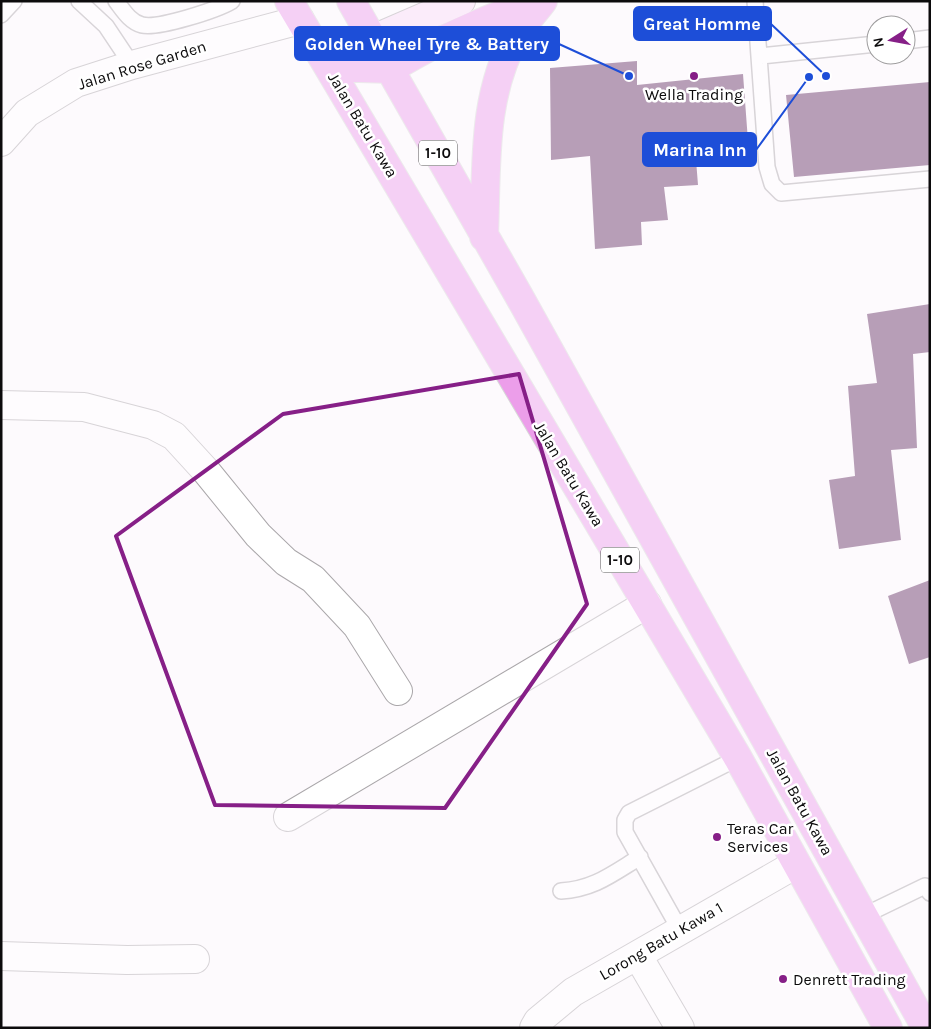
<svg xmlns="http://www.w3.org/2000/svg" width="931" height="1029" font-family="Karla,sans-serif">
  <rect width="100%" height="100%" fill="#fdfafd"/>
  <!-- building -->
  <path fill="#633062" d="M 637,61 L 637,85 L 743,74 L 748,141 L 695,147 L 698,185 L 664,187 L 668,220 L 641,222 L 642,245 L 595,249 L 590,156 L 551,160 L 550,68 Z
    M 930,82 L 930,165 L 794,177 L 786,95 Z
    M 930,304 L 930,352 L 913,354 L 917,448 L 891,450 L 901,540 L 839,549 L 829,480 L 855,476 L 848,386 L 877,383 L 867,314 Z
    M 930,580 L 930,657 L 909,664 L 888,596 Z"/>
  <g fill="none" stroke-linecap="round" stroke-linejoin="round">
    <!-- service casing -->
    <g stroke="#aaa7aa" stroke-width="18">
      <path id="service" d="M 79,1 L 106,26 L 132,65
        M 116,1 C 123,10 130,22 142,25 C 158,29 217,10 232,1
        M 755,1 L 767,167 L 772,184 L 781,193 L 930,179
        M 1,15 L 14,1
        M 906,41 L 930,38
        M 761,56 L 876,44
        M 561,891 C 594,889 612,874 640,857
        M 863,916 L 925,886 L 930,893
        M 680,930 L 625,832 L 625,820 L 629,813 L 738,758"/>
    </g>
    <!-- minor casing -->
    <g stroke="#aaa7aa" stroke-width="30">
      <path id="minor" d="M 1,142 L 27,113 L 76,83 L 132,65 L 300,20
        M 1,405 L 84,407 L 153,425 L 174,436 L 206,471 L 258,535 L 286,562 L 313,579 L 357,626 L 398,691
        M 288,817 L 647,604
        M 1,956 L 127,960 L 195,959
        M 638,956 L 680,1028
        M 534,1028 L 538,1021 L 573,992 L 796,864"/>
    </g>
    <!-- secondary casing -->
    <g stroke="#aaa7aa" stroke-width="30">
      <path id="secondary" d="M 362,62 L 373,39 L 461,1"/>
    </g>
    <!-- trunk casing -->
    <g stroke="#d8d8d8" stroke-width="30">
      <path id="trunk" d="M 289,1 L 738,758 L 888,1028
        M 351,1 L 519,296 L 926,1028
        M 328,67 L 391,69
        M 391,69 C 437,40 486,19 537,1
        M 484,237 C 487,169 481,96 517,34 C 524,23 535,12 543,1"/>
    </g>
    <!-- service -->
    <use href="#service" stroke="#fff" stroke-width="15"/>
    <!-- minor -->
    <use href="#minor" stroke="#fff" stroke-width="28"/>
    <!-- secondary -->
    <use href="#secondary" stroke="#f8dbf7" stroke-width="28"/>
    <!-- trunk -->
    <use href="#trunk" stroke="#ec9eea" stroke-width="28"/>
  </g>
  <!-- marked area -->
  <path d="M0 0H931V1029H0ZM 519,374 L 587,604 L 445,808 L 215,805 L 116,536 L 283,414 Z" fill="#fdfafd" fill-opacity=".55" fill-rule="evenodd"/>
  <path fill="none" stroke="#861f87" stroke-width="4" stroke-linejoin="round" d="M 519,374 L 587,604 L 445,808 L 215,805 L 116,536 L 283,414 Z"/>
  <!-- markers -->
  <g fill="#861f87" stroke="#fff" stroke-width="2">
    <circle cx="694" cy="76" r="5"/>
    <circle cx="717" cy="837" r="5"/>
    <circle cx="783" cy="979" r="5"/>
  </g>
  <g text-anchor="middle" dominant-baseline="central" stroke-width="5" stroke-linejoin="round" paint-order="stroke">
    <!-- shield labels -->
    <g fill="#fff" stroke="#555455" stroke-width="1">
      <rect x="419" y="140.5" width="38" height="25" rx="4"/>
      <rect x="601" y="547.5" width="38" height="25" rx="4"/>
    </g>
    <g font-size="15" font-weight="bold" fill="#0c0b0c">
      <text x="438" y="153">1-10</text>
      <text x="620" y="560">1-10</text>
    </g>
    <!-- street labels -->
    <g font-size="16" fill="#0c0b0c" stroke="#fff">
      <text transform="translate(142 65) rotate(-17)">Jalan Rose Garden</text>
      <text transform="translate(363 125) rotate(59)">Jalan Batu Kawa</text>
      <text transform="translate(569 474) rotate(59)">Jalan Batu Kawa</text>
      <text transform="translate(800 802) rotate(61)">Jalan Batu Kawa</text>
      <text transform="translate(661 941) rotate(-30)">Lorong Batu Kawa 1</text>
    </g>
    <!-- poi labels -->
    <g font-size="16" fill="#0c0b0c" stroke="#fff" text-anchor="start">
      <text x="694" y="94" text-anchor="middle">Wella Trading</text>
      <text x="727" y="828">Teras Car<tspan x="727" dy="18">Services</tspan></text>
      <text x="793" y="979">Denrett Trading</text>
    </g>
  </g>
  <!-- callouts -->
  <path fill="none" stroke="#1d4ed8" stroke-width="2" d="M826 76L771 24M629 76L559 44M809 77L756 150"/>
  <g fill="#1d4ed8" stroke="#fff" stroke-width="2">
    <circle cx="826" cy="76" r="5"/>
    <circle cx="629" cy="76" r="5"/>
    <circle cx="809" cy="77" r="5"/>
  </g>
  <g fill="#1d4ed8" stroke="#1d4ed8" stroke-width="2">
    <rect x="634" y="7" width="137" height="33" rx="5"/>
    <rect x="295" y="27" width="264" height="33" rx="5"/>
    <rect x="643" y="133" width="113" height="33" rx="5"/>
  </g>
  <g font-size="18" text-anchor="middle" font-weight="bold" fill="#fff">
    <text x="702" y="30">Great Homme</text>
    <text x="427" y="50">Golden Wheel Tyre &amp; Battery</text>
    <text x="700" y="156">Marina Inn</text>
  </g>
  <!-- border -->
  <rect width="931" height="1029" fill="none" stroke="#0c0b0c" stroke-width="5"/>
  <!-- north arrow -->
  <g transform="translate(891 40) rotate(259)"><circle r="24" fill="#ffffff" stroke="#9e9d9e"/>
  <path d="M0-4L9 19L0 12L-9 19Z" fill="#861f87"/>
  <text y="-8" font-size="14" font-weight="bold" text-anchor="middle" fill="#0c0b0c">N</text>
  </g>
</svg>
